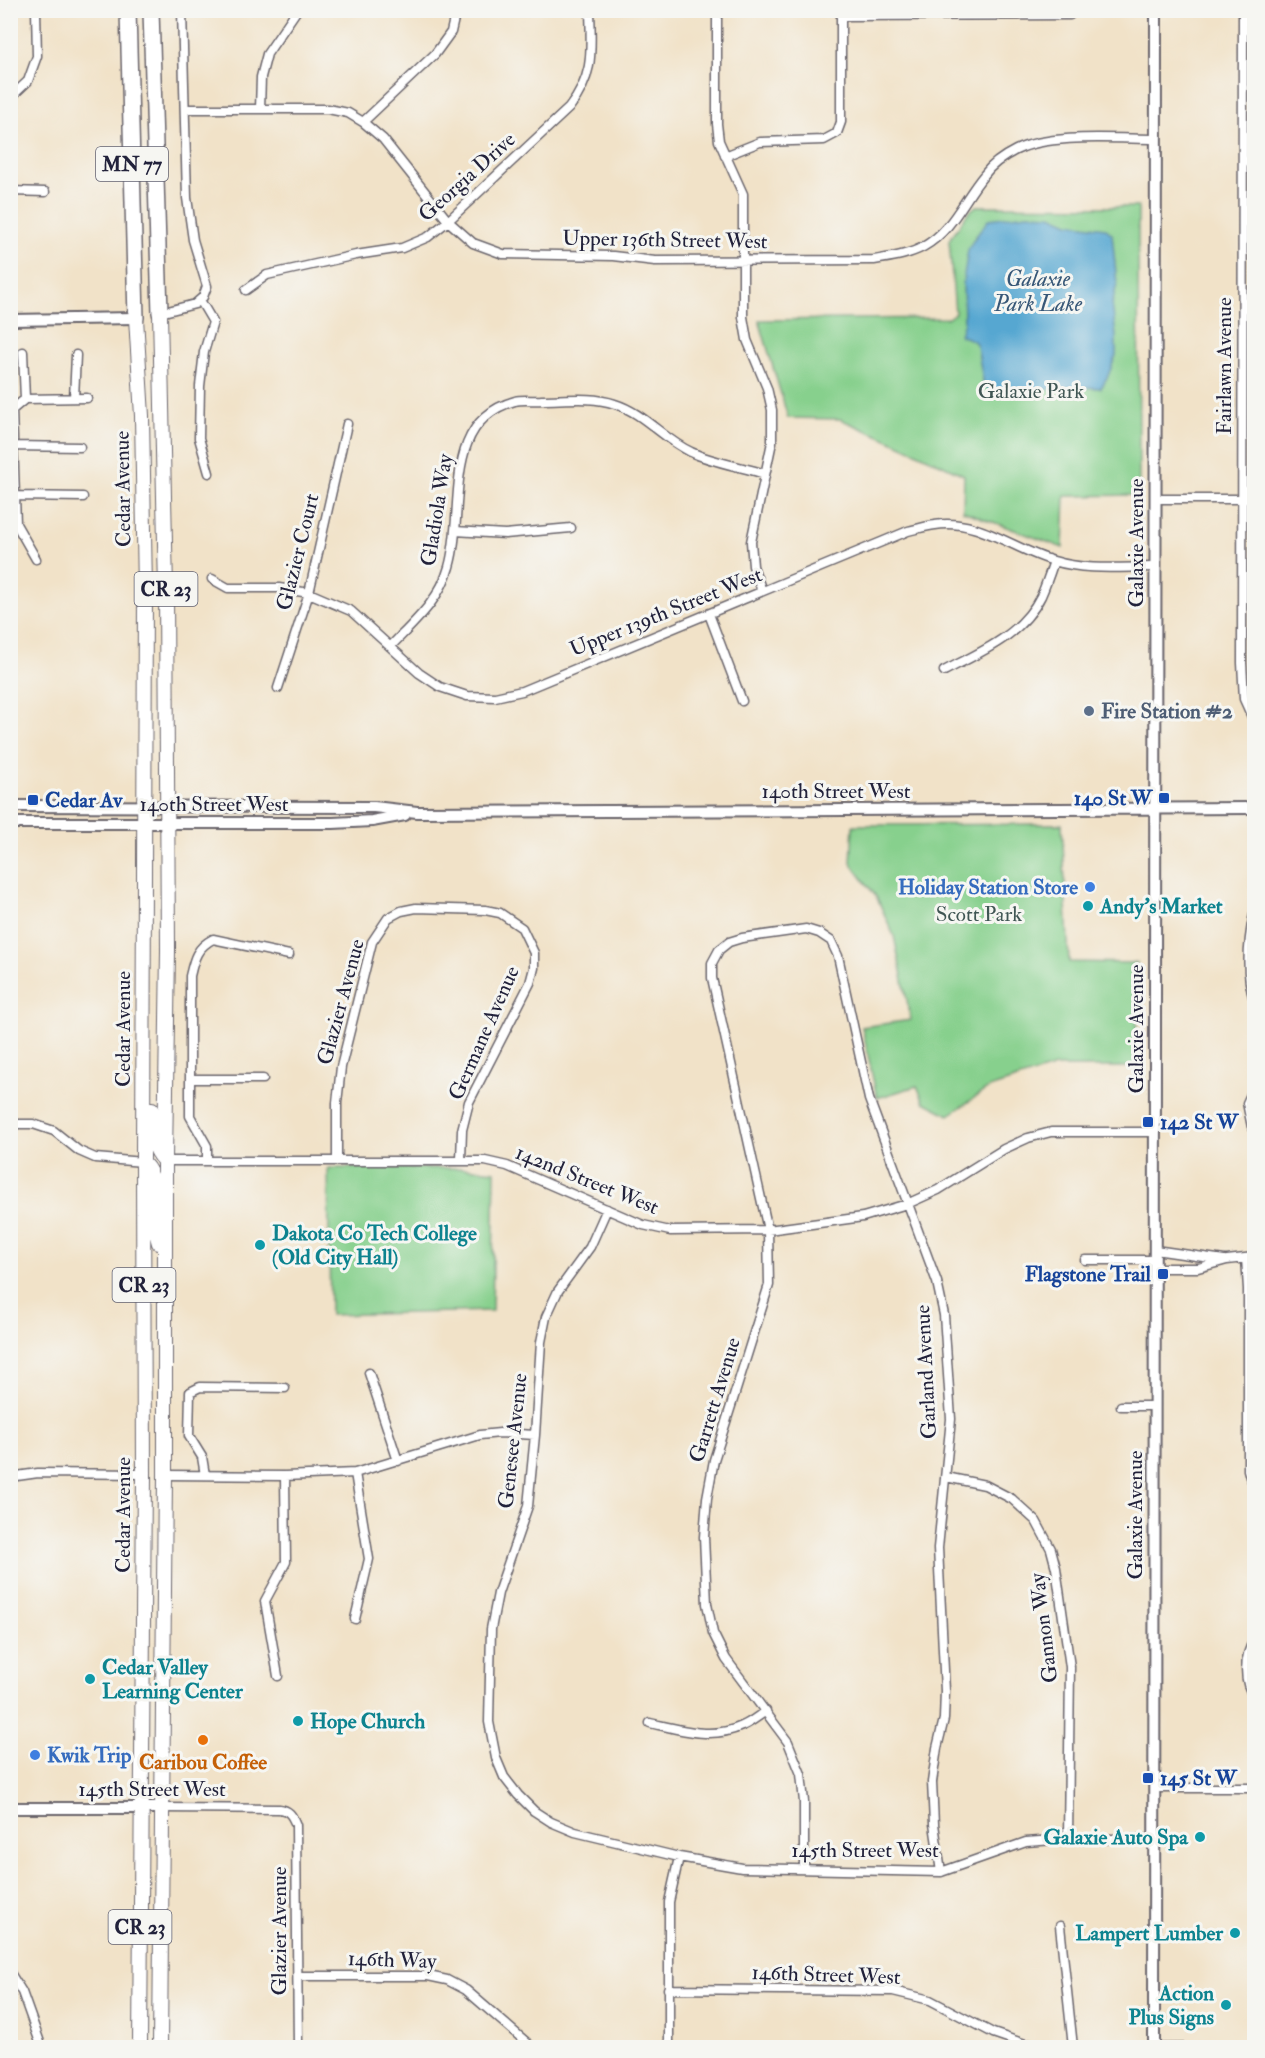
<svg xmlns="http://www.w3.org/2000/svg" width="1265" height="2058" font-family="'IM FELL Double Pica',serif">
  <rect width="100%" height="100%" fill="#f6f6f2"/>
  <filter id="ink" filterUnits="userSpaceOnUse"><feTurbulence type="fractalNoise" baseFrequency=".0167" numOctaves="2"/><feDisplacementMap in="SourceGraphic" scale="12" xChannelSelector="R" yChannelSelector="G"/><feConvolveMatrix kernelMatrix="1 2 1 2 8 2 1 2 1" color-interpolation-filters="sRGB"/></filter>
  <filter id="wash" filterUnits="userSpaceOnUse"><feTurbulence type="fractalNoise" baseFrequency=".008" numOctaves="4" result="noise"/><feDisplacementMap in="SourceGraphic" scale="24" xChannelSelector="R" yChannelSelector="G"/><feGaussianBlur stdDeviation="1.35" result="paint"/><feColorMatrix in="noise" values="0 0 0 0 0 0 0 0 0 0 0 0 0 0 0 0 0 1.4 0 .05"/><feComposite in="paint" operator="in"/></filter>
  <g filter="url(#wash)">
    <rect width="100%" height="100%" fill="#f1e2c8"/>
    <!-- green -->
    <path fill="#87d08d" stroke="#547964" stroke-width="1.5" d="M 976,206 L 1138,207 L 1139,495 L 1065,496 L 1063,548 L 963,511 L 964,475 L 905,447 L 840,419 L 788,418 L 759,320 L 948,318 L 955,313 L 949,240 L 967,214 Z
      M 1062,824 L 1069,962 L 1137,963 L 1137,1067 L 1055,1067 L 989,1088 L 949,1115 L 924,1102 L 917,1086 L 877,1098 L 862,1027 L 911,1020 L 894,936 L 877,898 L 851,863 L 853,825 Z
      M 328,1168 L 465,1168 L 495,1171 L 492,1311 L 330,1315 Z"/>
    <!-- water -->
    <path fill="#57a7d1" stroke="#3c6486" stroke-width="1.5" d="M 1027,214 L 1051,215 L 1069,223 L 1105,228 L 1112,234 L 1117,284 L 1112,304 L 1116,336 L 1116,355 L 1108,376 L 1101,388 C 1086,387 1072,387 1058,388 C 1037,390 1002,402 984,386 L 977,346 L 974,341 L 960,335 L 964,322 L 963,282 L 968,250 L 974,239 L 989,219 Z"/>
  </g>
  <g filter="url(#ink)">
    <g fill="none" stroke-linecap="round" stroke-linejoin="round">
      <!-- minor casing -->
      <g stroke="#6a656c" stroke-width="11">
        <path id="minor" d="M 717,10 L 717,124 L 719,141 L 743,194 L 743,317 L 747,340 L 767,388 L 772,410 L 772,442 L 751,542 L 753,566 L 762,591
          M 1243,10 L 1242,663 L 1244,699 L 1253,719
          M 841,16 L 1070,15
          M 10,98 L 28,81 L 37,56 L 36,10
          M 185,109 L 328,109 L 348,113 L 363,122 L 383,139 L 448,221 L 473,243 L 503,254 L 613,256 L 655,261 L 874,260 C 891,257 908,255 923,247 C 953,230 963,200 984,175 C 992,164 1004,156 1016,150 C 1050,133 1117,139 1156,139
          M 260,109 L 261,77 L 267,54 L 297,10
          M 363,122 L 435,54 L 451,32 L 456,10
          M 725,156 L 760,142 L 824,140 L 837,133 L 841,122 L 841,10
          M 1243,161 L 1254,161
          M 10,191 L 45,192
          M 246,290 L 267,275 L 356,255 L 402,248 L 428,237 L 448,221 L 569,108 C 595,74 591,51 590,10
          M 200,300 L 213,322 L 204,352 L 200,386 L 199,438 L 209,473
          M 160,313 L 195,304 L 203,297 L 207,286 L 193,240 L 187,198 L 182,10
          M 23,352 L 25,399 L 12,410 L 16,524 L 36,559
          M 74,398 L 76,355
          M 25,399 L 87,398
          M 13,446 L 80,447
          M 15,496 L 83,497
          M 1155,499 L 1254,499
          M 455,531 L 505,534 L 571,528
          M 212,579 L 228,588 L 279,588 L 309,593 L 351,611 L 419,673 L 440,687 L 467,696 L 495,697 L 522,691 L 908,531 C 917,529 926,526 935,525 C 978,518 1014,550 1054,561 C 1086,571 1122,567 1155,567
          M 709,614 L 742,701
          M 391,646 C 414,622 440,600 449,567 C 466,510 440,422 515,401 C 523,399 534,401 542,400 C 565,400 592,396 615,404 C 644,413 663,439 691,452 C 711,462 743,467 765,474
          M 944,671 C 981,652 1022,635 1041,596 C 1046,585 1050,573 1054,561
          M 278,688 L 309,593 L 347,424
          M 1254,914 C 1248,942 1245,972 1254,1000
          M 192,1079 L 263,1079
          M 10,1124 L 33,1124 L 54,1131 L 79,1151 L 95,1158 L 143,1162
          M 1252,1127 L 1247,1103 L 1254,1088
          M 165,1161 L 485,1161 L 507,1166 L 643,1225 L 670,1231 L 768,1230 L 863,1217 L 907,1204 L 938,1190 L 1004,1149 L 1028,1138 L 1051,1132 L 1155,1132
          M 207,1161 L 207,1146 L 190,1116 L 190,976 C 194,959 196,948 213,939 L 289,955
          M 337,1161 L 337,1103 L 341,1067 L 372,942 L 388,918 L 401,911 L 416,908 L 485,910 L 500,913 L 522,928 L 534,953 L 534,968 L 530,983 L 469,1102 L 462,1130 L 461,1160
          M 607,1209 L 590,1247 L 558,1291 L 546,1317 L 541,1342 L 535,1435 L 528,1506 L 498,1593 L 491,1629 L 489,1722 L 496,1758 L 504,1777 L 518,1795 L 534,1811 L 551,1822 L 575,1832 L 679,1857 L 742,1868 L 941,1872 L 1026,1842 L 1068,1839 L 1154,1839
          M 1155,1250 L 1224,1260
          M 1246,1258 L 1248,1289 L 1248,1470 L 1250,1477 L 1254,1484
          M 1085,1260 L 1155,1260
          M 1155,1268 L 1198,1268 L 1227,1260 L 1254,1257
          M 369,1373 L 398,1461
          M 1121,1406 L 1155,1406
          M 165,1475 L 285,1476 L 355,1473 L 480,1435 L 500,1433 L 535,1435
          M 205,1475 L 202,1457 L 189,1436 L 190,1392 L 200,1387 L 285,1388
          M 10,1477 L 38,1473 L 144,1474
          M 946,1477 L 985,1485 L 1012,1499 L 1036,1521 L 1051,1549 L 1056,1568 L 1070,1667 L 1068,1839
          M 355,1619 L 369,1559 L 355,1473
          M 1254,1641 C 1244,1655 1243,1683 1254,1696
          M 278,1676 L 265,1601 L 286,1562 L 285,1476
          M 650,1723 C 681,1730 712,1740 742,1726 C 750,1723 758,1716 766,1711
          M 1154,1788 L 1254,1788
          M 162,1808 L 279,1809 C 289,1810 292,1815 296,1825 L 298,2048
          M 804,1869 L 804,1802 L 801,1774 L 788,1742 L 726,1659 L 713,1633 L 707,1604 L 704,1537 L 707,1498 L 714,1460 L 769,1285 L 768,1230 L 712,978 L 712,963 L 719,950 L 729,942 L 742,938 L 806,929 L 819,933 L 831,941 L 838,956 L 869,1099 L 937,1282 L 944,1315 L 951,1419 L 938,1548 L 945,1691 L 944,1719 L 937,1748 L 932,1782 L 934,1824 L 941,1872
          M 1060,1926 L 1073,2047
          M 10,1973 L 22,1992 L 42,2048
          M 298,1976 L 428,1976 L 447,1980 L 466,1990 L 533,2048
          M 668,1989 L 893,1991 L 930,2000 L 993,2033 L 1025,2044 L 1080,2048
          M 669,2048 L 669,1902 L 679,1857
          M 1148,2048 L 1254,2047"/>
      </g>
      <!-- tertiary casing -->
      <g stroke="#6a656c" stroke-width="14">
        <path id="tertiary" d="M 10,320 L 136,318
          M 10,806 L 374,807 L 417,812 L 1254,808
          M 10,823 L 333,823 L 372,821 L 405,815
          M 10,1808 L 162,1808
          M 1154,2048 L 1156,10"/>
      </g>
      <!-- trunk casing -->
      <g stroke="#6a656c" stroke-width="16">
        <path id="trunk" d="M 160,313 L 166,589 L 168,950 L 165,1161 L 165,1475 L 160,2048
          M 136,318 L 142,416 L 145,590 L 143,1162 L 144,1474 L 140,2048
          M 152,1109 C 152,1128 150,1147 165,1161
          M 144,1164 C 159,1179 153,1204 155,1224 C 156,1230 157,1237 159,1243"/>
      </g>
      <!-- motorway casing -->
      <g stroke="#6a656c" stroke-width="18">
        <path id="motorway" d="M 128,10 L 136,318
          M 151,10 L 160,313"/>
      </g>
      <!-- minor -->
      <use href="#minor" stroke="#fff" stroke-width="8"/>
      <!-- tertiary -->
      <use href="#tertiary" stroke="#fff" stroke-width="10"/>
      <!-- trunk -->
      <use href="#trunk" stroke="#fff" stroke-width="14"/>
      <!-- motorway -->
      <use href="#motorway" stroke="#fff" stroke-width="15"/>
    </g>
  </g>
  <!-- markers -->
  <circle fill="#5c6f8a" stroke="#f6f6f2" stroke-width="2" cx="1089" cy="711" r="6"/>
  <g fill="#1a4fb4" stroke="#f6f6f2" stroke-width="2">
    <rect x="1158" y="792" width="12" height="12" rx="3"/>
    <rect x="27" y="794" width="12" height="12" rx="3"/>
    <rect x="1142" y="1116" width="12" height="12" rx="3"/>
    <rect x="1157" y="1268" width="12" height="12" rx="3"/>
    <rect x="1142" y="1772" width="12" height="12" rx="3"/>
  </g>
  <g fill="#3f7fe0" stroke="#f6f6f2" stroke-width="2">
    <circle cx="1090" cy="887" r="6"/>
    <circle cx="35" cy="1755" r="6"/>
  </g>
  <g fill="#0f9aa8" stroke="#f6f6f2" stroke-width="2">
    <circle cx="1088" cy="906" r="6"/>
    <circle cx="260" cy="1245" r="6"/>
    <circle cx="90" cy="1679" r="6"/>
    <circle cx="298" cy="1721" r="6"/>
    <circle cx="1200" cy="1837" r="6"/>
    <circle cx="1235" cy="1933" r="6"/>
    <circle cx="1226" cy="2005" r="6"/>
  </g>
  <circle fill="#e8710a" stroke="#f6f6f2" stroke-width="2" cx="203" cy="1740" r="6"/>
  <g text-anchor="middle" dominant-baseline="central" stroke-width="6" stroke-linejoin="round" paint-order="stroke">
    <!-- shield labels -->
    <g fill="#f6f6f2" stroke="#626272" stroke-width="1.5">
      <rect x="96" y="147" width="72" height="34" rx="4.5"/>
      <rect x="134.5" y="572" width="63" height="34" rx="4.5"/>
      <rect x="112.5" y="1268" width="63" height="34" rx="4.5"/>
      <rect x="108.5" y="1910" width="63" height="34" rx="4.5"/>
    </g>
    <g font-size="20" font-weight="bold" fill="#22223b">
      <text x="132" y="164">MN 77</text>
      <text x="166" y="589">CR 23</text>
      <text x="144" y="1285">CR 23</text>
      <text x="140" y="1927">CR 23</text>
    </g>
    <!-- street labels -->
    <g font-size="21" fill="#22223b" stroke="#f6f6f2">
      <text transform="translate(467 177) rotate(-42)">Georgia Drive</text>
      <text transform="translate(665 240) rotate(1)">Upper 136th Street West</text>
      <text transform="translate(1224 366) rotate(-90)">Fairlawn Avenue</text>
      <text transform="translate(123 489) rotate(-91)">Cedar Avenue</text>
      <text transform="translate(437 510) rotate(-81)">Gladiola Way</text>
      <text transform="translate(1136 543) rotate(-90)">Galaxie Avenue</text>
      <text transform="translate(298 552) rotate(-76)">Glazier Court</text>
      <text transform="translate(666 612) rotate(-22)">Upper 139th Street West</text>
      <text x="836" y="791">140th Street West</text>
      <text x="214" y="804">140th Street West</text>
      <text transform="translate(341 1002) rotate(-75)">Glazier Avenue</text>
      <text transform="translate(123 1029) rotate(-90)">Cedar Avenue</text>
      <text transform="translate(1136 1029) rotate(-90)">Galaxie Avenue</text>
      <text transform="translate(484 1033) rotate(-66)">Germane Avenue</text>
      <text transform="translate(587 1180) rotate(22)">142nd Street West</text>
      <text transform="translate(926 1372) rotate(-93)">Garland Avenue</text>
      <text transform="translate(715 1400) rotate(-73)">Garrett Avenue</text>
      <text transform="translate(513 1441) rotate(-84)">Genesee Avenue</text>
      <text transform="translate(123 1515) rotate(-90)">Cedar Avenue</text>
      <text transform="translate(1135 1515) rotate(-90)">Galaxie Avenue</text>
      <text transform="translate(1044 1628) rotate(-97)">Gannon Way</text>
      <text x="152" y="1789">145th Street West</text>
      <text x="865" y="1850">145th Street West</text>
      <text transform="translate(279 1931) rotate(-90)">Glazier Avenue</text>
      <text transform="translate(392 1960) rotate(2)">146th Way</text>
      <text transform="translate(826 1975) rotate(2)">146th Street West</text>
    </g>
    <!-- park labels -->
    <g font-size="21" fill="#405654" stroke="#f6f6f2">
      <text x="1031" y="391">Galaxie Park</text>
      <text x="979" y="914">Scott Park</text>
    </g>
    <!-- service labels -->
    <g font-size="21" font-weight="bold" fill="#4e5e75" stroke="#f6f6f2" text-anchor="start">
      <text x="1101" y="711">Fire Station #2</text>
    </g>
    <!-- transit labels -->
    <g font-size="21" font-weight="bold" fill="#164399" stroke="#f6f6f2" text-anchor="start">
      <text x="1152" y="798" text-anchor="end">140 St W</text>
      <text x="45" y="800">Cedar Av</text>
      <text x="1160" y="1122">142 St W</text>
      <text x="1151" y="1274" text-anchor="end">Flagstone Trail</text>
      <text x="1160" y="1778">145 St W</text>
    </g>
    <!-- shop labels -->
    <g font-size="21" font-weight="bold" fill="#366cbe" stroke="#f6f6f2" text-anchor="end">
      <text x="1078" y="887">Holiday Station Store</text>
      <text x="47" y="1755" text-anchor="start">Kwik Trip</text>
    </g>
    <!-- culture labels -->
    <g font-size="21" font-weight="bold" fill="#0d838f" stroke="#f6f6f2" text-anchor="start">
      <text x="1100" y="906">Andy's Market</text>
      <text x="272" y="1233">Dakota Co Tech College<tspan x="272" dy="24">(Old City Hall)</tspan></text>
      <text x="102" y="1667">Cedar Valley<tspan x="102" dy="24">Learning Center</tspan></text>
      <text x="310" y="1721">Hope Church</text>
      <text x="1188" y="1837" text-anchor="end">Galaxie Auto Spa</text>
      <text x="1223" y="1933" text-anchor="end">Lampert Lumber</text>
      <text x="1214" y="1993" text-anchor="end">Action<tspan x="1214" dy="24">Plus Signs</tspan></text>
    </g>
    <!-- food labels -->
    <g font-size="21" font-weight="bold" fill="#c56008" stroke="#f6f6f2">
      <text x="203" y="1762">Caribou Coffee</text>
    </g>
    <!-- water labels -->
    <g font-size="22" font-style="italic" fill="#375777" stroke="#f6f6f2">
      <text x="1038" y="279">Galaxie<tspan x="1038" dy="25">Park Lake</tspan></text>
    </g>
  </g>
  <!-- margin -->
  <rect width="1265" height="2058" fill="none" stroke="#f6f6f2" stroke-width="36"/>
</svg>
